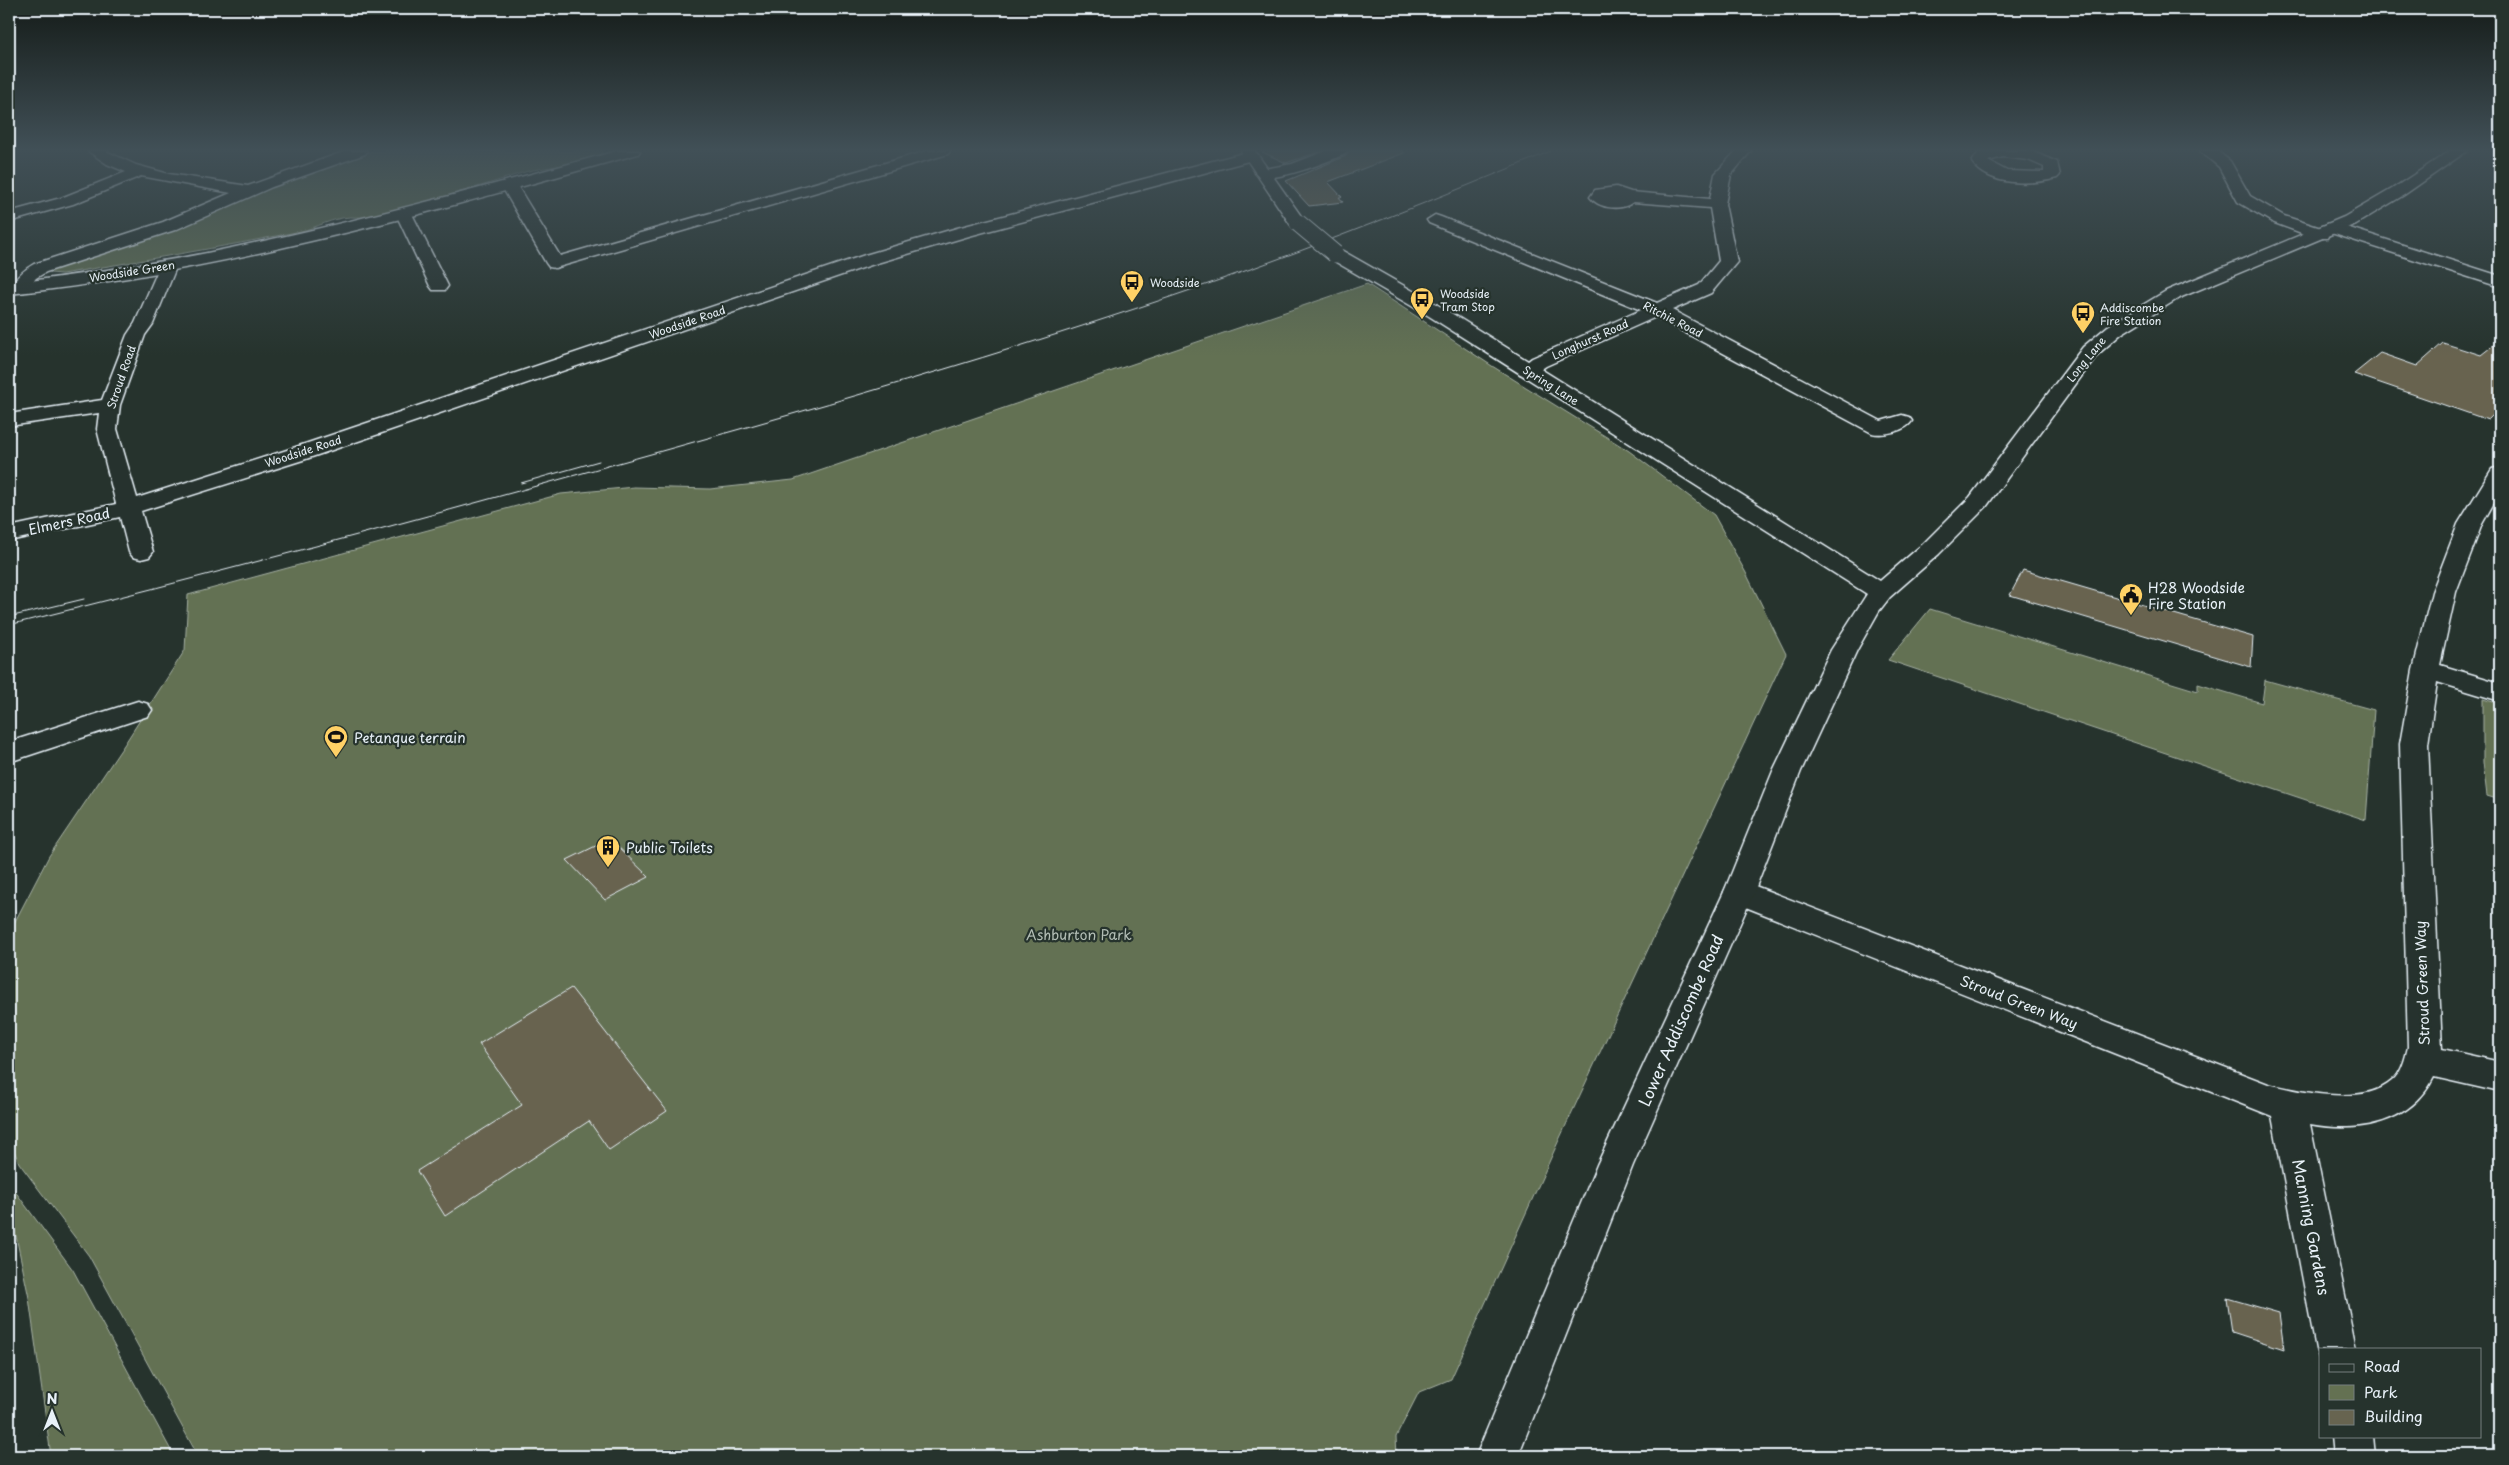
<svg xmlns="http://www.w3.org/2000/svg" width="2509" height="1465" font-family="'Playpen Sans',sans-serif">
  <rect width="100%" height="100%" fill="#26332d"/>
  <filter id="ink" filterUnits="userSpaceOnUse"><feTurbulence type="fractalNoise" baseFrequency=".02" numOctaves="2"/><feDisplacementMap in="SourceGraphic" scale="10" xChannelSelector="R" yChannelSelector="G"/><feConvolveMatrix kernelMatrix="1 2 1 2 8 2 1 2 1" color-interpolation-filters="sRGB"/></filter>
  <g filter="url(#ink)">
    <!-- green -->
    <path fill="#647152" stroke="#a6b1a5" d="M 373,151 L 604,151 C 590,165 545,166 525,172 C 475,188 424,204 373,216 C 365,218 358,217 350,217 C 332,218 316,228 301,231 C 219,248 143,260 62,274 L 50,273 L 50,270 L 291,179 Z
      M 1367,284 L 1492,366 L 1629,451 L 1714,515 L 1746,573 L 1786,654 L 1559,1140 L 1451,1379 L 1419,1392 L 1396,1437 L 1397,1456 L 198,1456 L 89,1256 L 19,1163 L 9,1138 L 9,933 L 49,856 L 124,745 L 185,650 L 188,595 L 561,494 L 634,487 L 710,489 L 793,480 Z
      M 1930,609 L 2198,691 L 2198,684 L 2262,703 L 2265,680 L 2374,710 L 2366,820 L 1888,660 Z
      M 2483,699 L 2500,704 L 2500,800 L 2487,796 L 2483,762 Z
      M 9,1183 L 73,1270 L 174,1456 L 51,1456 L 29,1298 L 9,1203 Z"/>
    <!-- building -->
    <path fill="#676450" stroke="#e8f1f8" d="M 1260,151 L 1321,151 L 1286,163 Z
      M 1349,151 L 1404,151 L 1404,153 L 1328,182 L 1342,197 L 1339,197 L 1343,202 L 1309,206 L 1286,181 L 1346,156 Z
      M 2500,340 L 2500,408 L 2488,420 L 2354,374 L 2380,353 L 2417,366 L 2443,343 L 2481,355 Z
      M 2023,570 L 2253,637 L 2251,667 L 2010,595 Z
      M 610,839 L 649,877 L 605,900 L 567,860 Z
      M 571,988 L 667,1111 L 609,1150 L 589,1121 L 445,1216 L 417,1171 L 522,1105 L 479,1044 Z
      M 2227,1298 L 2279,1313 L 2284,1349 L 2232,1332 Z"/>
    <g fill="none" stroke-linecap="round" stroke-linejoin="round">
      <!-- minor casing -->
      <g stroke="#e8f1f8" stroke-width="3">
        <path id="minor" d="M 88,151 L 106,151 L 136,165 L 169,174 L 248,186 L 346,151 L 367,151 L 365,154 L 272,187 L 175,230 L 46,272 L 36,278 L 24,292 L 12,292 L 9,288 C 16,278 23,270 34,264 L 163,222 L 231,193 L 141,176 L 73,204 L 9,222 L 9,212 L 61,198 L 126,172 L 107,164 Z
          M 927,151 L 950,151 L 948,154 L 555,268 L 549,267 L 546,263 L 501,185 L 509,180 L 515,182 L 560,256 Z
          M 1251,151 L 1256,153 L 1259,156 L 1256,159 L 969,236 L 877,263 L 303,460 L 141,511 L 153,552 L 149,557 L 141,559 L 133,557 L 129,552 L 120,517 L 9,541 L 9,527 L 116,504 L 97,429 L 99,413 L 9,426 L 9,414 L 102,400 L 127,335 L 135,323 L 162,261 L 174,261 L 177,265 L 153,324 L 145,335 L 120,405 L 117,429 L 137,498 L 287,450 L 865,255 L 957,228 Z
          M 1326,151 L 1347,151 L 1345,154 C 1331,160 1265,188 1255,173 L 1258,170 L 1292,164 Z
          M 1736,151 L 1751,151 L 1731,175 L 1725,204 L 1737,262 L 1711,293 L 1672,310 L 1881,421 L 1902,415 L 1909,417 L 1912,421 C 1906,431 1883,436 1872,433 L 1656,317 L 1546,366 L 1534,374 L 1520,374 L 1517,370 L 1532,358 L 1641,310 L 1429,223 L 1427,220 L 1435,215 L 1441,217 L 1657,303 L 1699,285 L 1719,261 L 1710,208 L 1633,202 C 1622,211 1599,209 1590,197 L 1595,190 L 1616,187 L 1631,192 L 1710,199 L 1715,174 Z
          M 1986,151 L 2031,151 L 2057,162 L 2060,175 L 2057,178 C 2032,185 1990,187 1972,162 L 1978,153 ZM 2003,157 L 2028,160 L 2044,167 L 2044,172 L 2007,171 L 1988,161 Z
          M 2200,151 L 2217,151 L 2230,161 L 2250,196 L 2284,216 L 2327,230 L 2329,234 L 2327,238 L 2315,238 L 2272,222 L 2238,202 L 2219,167 Z
          M 404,209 L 412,214 L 448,286 L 445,290 L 433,290 L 430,286 L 396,214 Z
          M 2334,223 L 2500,276 L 2500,287 L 2328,232 L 2326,228 L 2328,224 Z
          M 2500,467 L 2500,492 L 2482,524 L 2456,592 L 2440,665 L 2500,683 L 2500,701 L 2437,682 L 2428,744 L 2442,1049 L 2500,1062 L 2500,1092 L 2434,1077 C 2411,1124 2357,1133 2310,1124 L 2356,1349 L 2320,1349 L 2320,1360 L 2316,1349 L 2272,1116 L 1728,900 L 1724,892 L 1728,884 L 1739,880 L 1750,884 L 2268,1084 C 2302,1092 2362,1107 2392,1081 C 2402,1073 2405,1059 2408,1047 L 2400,744 L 2413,670 L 2432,592 L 2458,524 L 2492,469 Z
          M 138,701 L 148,704 L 152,710 L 148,716 L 9,762 L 9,742 Z
          M 2331,1436 L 2373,1436 L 2375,1456 L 2333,1456 Z"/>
      </g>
      <!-- secondary casing -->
      <g stroke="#e8f1f8" stroke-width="3">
        <path id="secondary" d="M 617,151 L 640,151 L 638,154 C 431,212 223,272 9,294 L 9,284 C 75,275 141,266 207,253 C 345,225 481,188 617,151 Z"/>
      </g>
      <!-- primary casing -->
      <g stroke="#e8f1f8" stroke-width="3">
        <path id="primary" d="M 1241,151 L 1255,151 L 1306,223 L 1304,227 L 1292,227 Z
          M 2450,151 L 2467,151 L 2404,195 L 2356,224 L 2179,298 L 2121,334 L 2097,355 L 1986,507 L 1939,554 L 1890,597 L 1879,611 L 1857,650 L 1801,771 L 1754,892 L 1633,1165 L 1518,1456 L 1476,1456 L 1597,1165 L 1724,892 L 1773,771 L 1831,650 L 1867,594 L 1429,316 L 1329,258 L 1326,254 L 1329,250 L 1341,250 L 1443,308 L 1880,581 L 1923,544 L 1970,497 L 2083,347 L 2108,326 L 2166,291 L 2344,217 L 2392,189 Z"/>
      </g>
      <!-- minor -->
      <use href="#minor" fill="#26332d" fill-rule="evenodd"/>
      <!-- secondary -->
      <use href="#secondary" fill="#26332d" fill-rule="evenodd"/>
      <!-- primary -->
      <use href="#primary" fill="#26332d" fill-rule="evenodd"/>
      <!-- tram -->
      <path stroke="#e8f1f8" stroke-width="1" d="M 521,483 L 599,461
        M 9,617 L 84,599
        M 9,625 C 206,576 402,524 597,469 C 803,412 1009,353 1211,283 C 1326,243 1439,198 1551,151"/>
      <!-- primary-bridge casing -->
      <g stroke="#e8f1f8" stroke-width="19" stroke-linecap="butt">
        <path id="primary-bridge" d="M 1298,223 L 1335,254"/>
      </g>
      <!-- primary-bridge -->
      <use href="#primary-bridge" stroke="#26332d" stroke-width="17"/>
    </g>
  </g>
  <!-- sky -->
  <linearGradient id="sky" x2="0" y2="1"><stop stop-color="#151c19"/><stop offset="0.42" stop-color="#415057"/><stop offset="1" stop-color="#415057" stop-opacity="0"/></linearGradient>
  <rect width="2509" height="356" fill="url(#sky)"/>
  <!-- icons -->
  <defs>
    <g id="bus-pin" transform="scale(1.25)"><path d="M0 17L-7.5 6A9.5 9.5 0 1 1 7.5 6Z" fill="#ffd166" stroke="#26332d"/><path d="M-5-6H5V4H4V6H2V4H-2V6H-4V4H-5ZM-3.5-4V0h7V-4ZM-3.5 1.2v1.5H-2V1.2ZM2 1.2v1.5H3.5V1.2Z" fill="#111"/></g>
    <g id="civic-pin" transform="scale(1.25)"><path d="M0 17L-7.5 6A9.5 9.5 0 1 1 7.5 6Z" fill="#ffd166" stroke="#26332d"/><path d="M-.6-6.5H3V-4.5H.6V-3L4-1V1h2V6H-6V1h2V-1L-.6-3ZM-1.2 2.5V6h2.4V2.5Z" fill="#111"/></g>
    <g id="stadium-pin" transform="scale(1.25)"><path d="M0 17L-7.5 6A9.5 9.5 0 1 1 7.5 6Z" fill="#ffd166" stroke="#26332d"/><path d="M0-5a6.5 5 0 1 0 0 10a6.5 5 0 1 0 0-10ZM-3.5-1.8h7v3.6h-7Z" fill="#111"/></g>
    <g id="building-pin" transform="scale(1.25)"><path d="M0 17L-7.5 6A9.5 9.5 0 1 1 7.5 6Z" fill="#ffd166" stroke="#26332d"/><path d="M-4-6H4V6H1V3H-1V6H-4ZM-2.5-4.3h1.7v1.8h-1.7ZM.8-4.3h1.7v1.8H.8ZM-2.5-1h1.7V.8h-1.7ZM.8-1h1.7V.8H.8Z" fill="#111"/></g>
  </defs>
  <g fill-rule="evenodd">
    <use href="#bus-pin" x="1132" y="282"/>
    <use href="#bus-pin" x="1422" y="299"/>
    <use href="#bus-pin" x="2083" y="313"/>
    <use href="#civic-pin" x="2131" y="595"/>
    <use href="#stadium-pin" x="336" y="737"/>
    <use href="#building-pin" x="608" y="847"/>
  </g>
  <g text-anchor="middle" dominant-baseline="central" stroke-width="4.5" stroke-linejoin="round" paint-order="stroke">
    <!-- far-street labels -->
    <g font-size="11" fill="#e8f1f8" stroke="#26332d">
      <text transform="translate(132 271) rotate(-9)">Woodside Green</text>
      <text transform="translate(1673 319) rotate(27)">Ritchie Road</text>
      <text transform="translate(687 322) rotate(-19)">Woodside Road</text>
      <text transform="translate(1590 339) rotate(-24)">Longhurst Road</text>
      <text transform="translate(2086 359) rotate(-51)">Long Lane</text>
      <text transform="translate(121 377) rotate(-71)">Stroud Road</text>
      <text transform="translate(1551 385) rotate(32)">Spring Lane</text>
      <text transform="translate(303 451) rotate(-18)">Woodside Road</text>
    </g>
    <!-- far-poi labels -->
    <g font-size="11" fill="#e8f1f8" stroke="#26332d" text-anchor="start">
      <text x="1150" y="282">Woodside</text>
      <text x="1440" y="293">Woodside<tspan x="1440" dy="13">Tram Stop</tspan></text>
      <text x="2100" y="307">Addiscombe<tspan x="2100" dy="13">Fire Station</tspan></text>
    </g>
    <!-- street labels -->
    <g font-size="14" fill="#e8f1f8" stroke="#26332d">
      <text transform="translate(69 521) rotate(-12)">Elmers Road</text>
      <text transform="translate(2422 983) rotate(-92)">Stroud Green Way</text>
      <text transform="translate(2019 1002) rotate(21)">Stroud Green Way</text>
    </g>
    <!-- poi labels -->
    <g font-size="14" fill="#e8f1f8" stroke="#26332d" text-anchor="start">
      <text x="2148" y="587">H28 Woodside<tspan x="2148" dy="16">Fire Station</tspan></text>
      <text x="354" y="737">Petanque terrain</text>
      <text x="626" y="847">Public Toilets</text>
    </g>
    <!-- park labels -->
    <g font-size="14" fill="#b3beb6" stroke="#26332d">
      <text x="1079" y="934">Ashburton Park</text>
    </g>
    <!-- near-street labels -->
    <g font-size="16" fill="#e8f1f8" stroke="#26332d">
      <text transform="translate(1680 1020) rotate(-66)">Lower Addiscombe Road</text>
      <text transform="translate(2312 1227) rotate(79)">Manning Gardens</text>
    </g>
  </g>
  <!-- margin -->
  <rect width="2509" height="1465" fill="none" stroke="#26332d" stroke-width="30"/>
  <rect x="15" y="15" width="2479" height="1435" fill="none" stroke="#e8f1f8" stroke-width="2" filter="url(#ink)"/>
  <!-- legend -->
  <rect x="2319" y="1348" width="162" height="90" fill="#26332d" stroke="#747f7e"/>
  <rect x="2329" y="1364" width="25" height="8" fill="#26332d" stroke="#747f7e"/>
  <text x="2364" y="1372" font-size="15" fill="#e8f1f8">Road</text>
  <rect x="2329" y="1385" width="25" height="15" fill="#647152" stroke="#747f7e"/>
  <text x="2364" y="1398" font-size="15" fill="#e8f1f8">Park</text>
  <rect x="2329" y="1410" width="25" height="15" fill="#676450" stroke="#747f7e"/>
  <text x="2364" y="1422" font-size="15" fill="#e8f1f8">Building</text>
  <!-- north arrow -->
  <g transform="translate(52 1412)" stroke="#26332d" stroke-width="4" paint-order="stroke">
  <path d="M0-4L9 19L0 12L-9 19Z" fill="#e8f1f8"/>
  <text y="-8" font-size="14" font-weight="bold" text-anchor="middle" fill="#e8f1f8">N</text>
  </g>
</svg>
